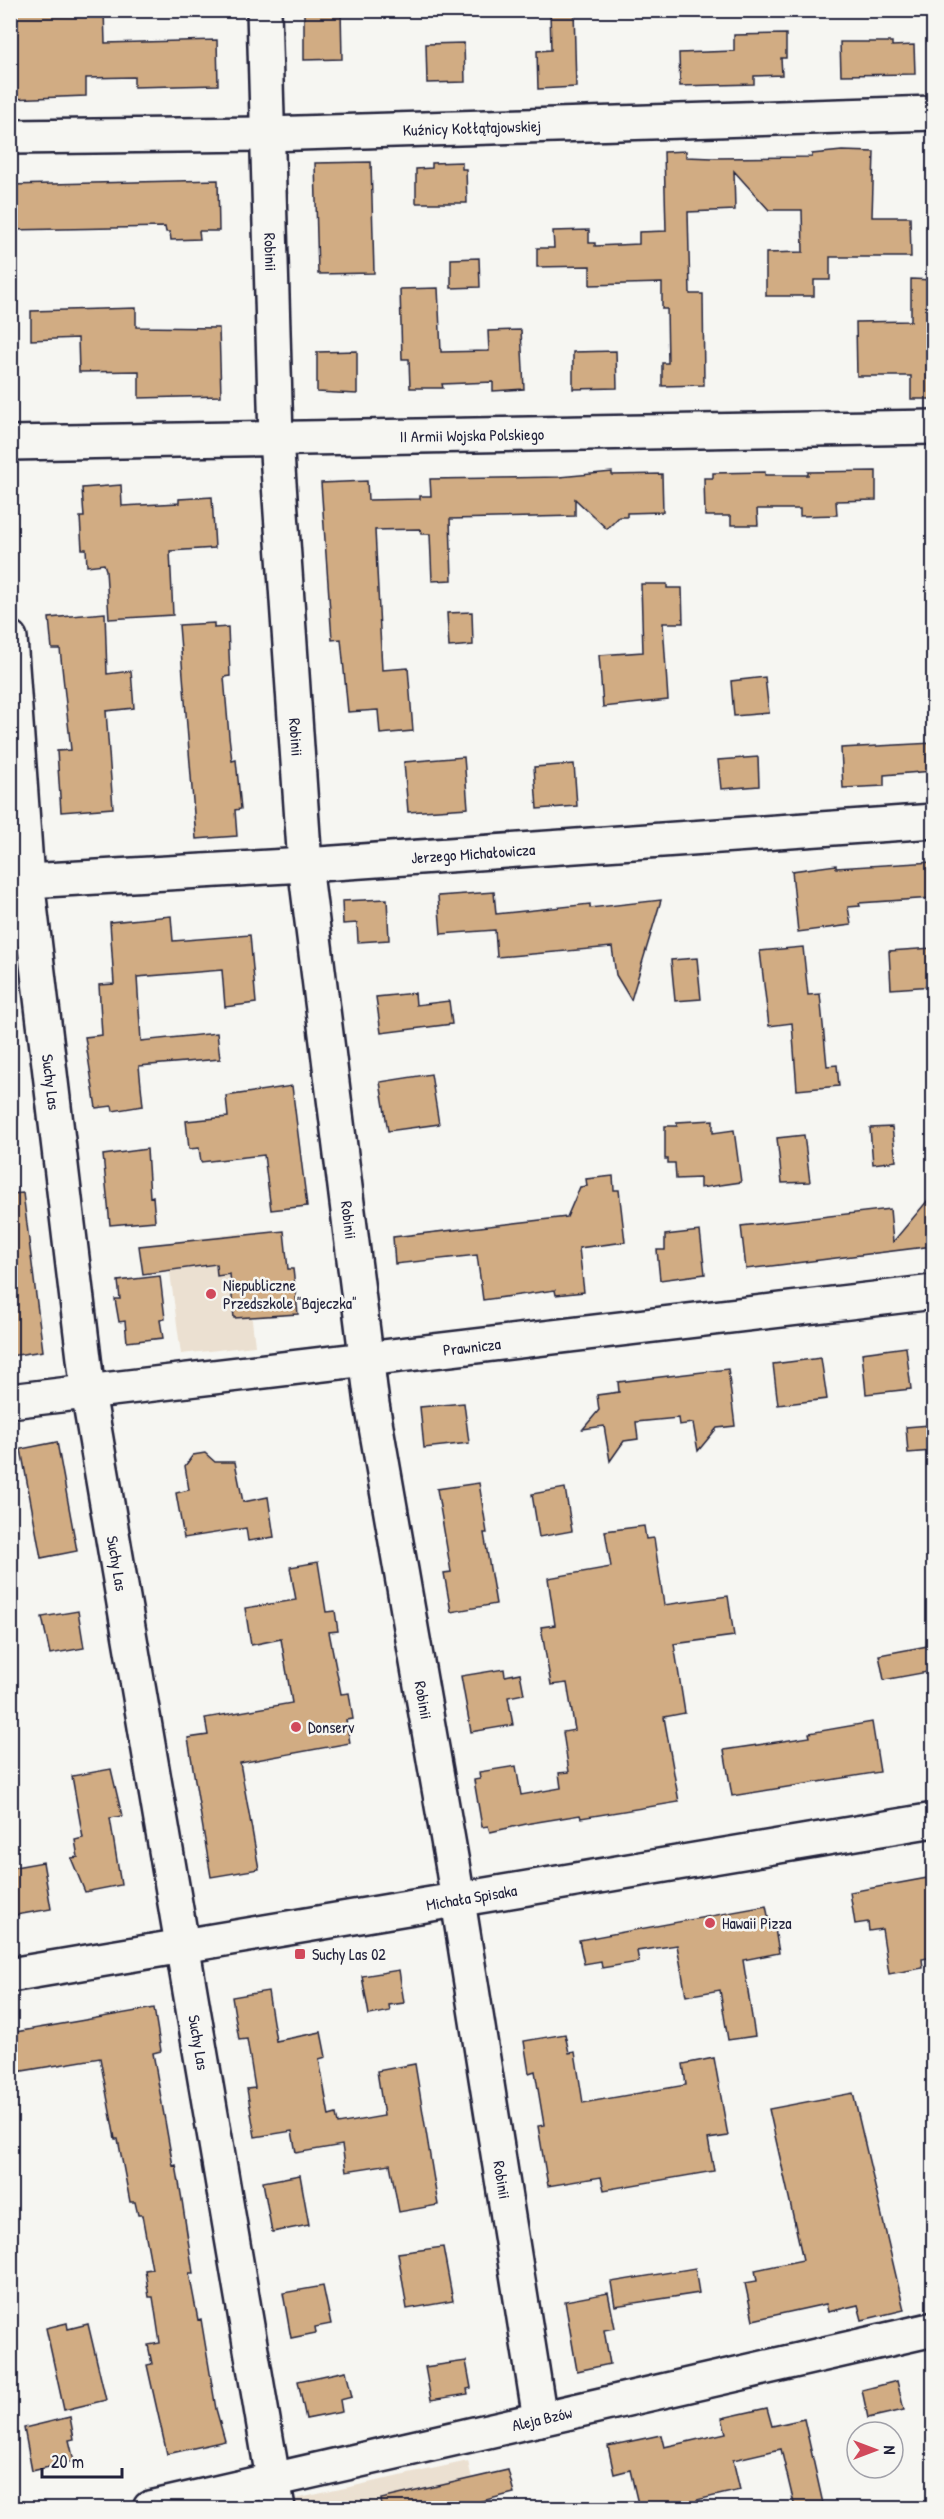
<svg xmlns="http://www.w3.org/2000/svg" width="944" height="2519" font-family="'Patrick Hand',sans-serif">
  <rect width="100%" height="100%" fill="#f6f6f2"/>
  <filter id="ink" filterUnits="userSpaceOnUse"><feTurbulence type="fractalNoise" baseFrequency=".0167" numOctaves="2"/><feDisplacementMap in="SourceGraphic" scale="12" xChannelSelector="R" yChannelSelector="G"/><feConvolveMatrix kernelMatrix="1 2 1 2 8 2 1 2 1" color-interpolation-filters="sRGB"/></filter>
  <g filter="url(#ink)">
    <!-- built -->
    <path fill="#ebe0d1" d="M 242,1233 L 255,1346 L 181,1354 L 166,1243 Z
      M 468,2461 L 478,2508 L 263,2508 L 263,2506 Z"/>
    <!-- building -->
    <path fill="#d1ac83" stroke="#22223b" stroke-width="1.5" d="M 10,10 L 104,10 L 105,43 L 217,40 L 218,85 L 134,87 L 134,77 L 86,78 L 86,96 L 10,99 Z
      M 304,10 L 341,10 L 342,59 L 304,60 Z
      M 550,10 L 574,10 L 576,87 L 538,89 L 537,51 L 551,50 Z
      M 786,34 L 786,58 L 781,58 L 782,75 L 754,76 L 754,84 L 680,86 L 679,53 L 734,51 L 734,35 Z
      M 840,42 L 892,42 L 892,46 L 914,45 L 915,74 L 841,75 Z
      M 464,43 L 465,82 L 427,83 L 426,44 Z
      M 686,151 L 686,157 L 713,158 L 812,157 L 812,154 L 842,151 L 874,152 L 872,217 L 910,217 L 911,257 L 830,257 L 830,280 L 814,280 L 814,296 L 766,296 L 766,253 L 803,252 L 802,210 L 769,210 L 734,171 L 735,210 L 688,212 L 690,294 L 703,294 L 704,385 L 662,386 L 662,363 L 668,363 L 667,309 L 662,309 L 662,283 L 590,285 L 590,266 L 537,267 L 537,248 L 554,248 L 553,231 L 589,230 L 589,243 L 595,243 L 595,246 L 639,244 L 639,232 L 666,231 L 664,152 Z
      M 371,162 L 374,273 L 318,274 L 315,163 Z
      M 462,162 L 462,169 L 466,169 L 467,203 L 416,203 L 416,169 L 432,168 L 432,163 Z
      M 218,180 L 219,231 L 199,231 L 200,239 L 171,240 L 170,232 L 166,232 L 165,227 L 10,230 L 10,185 Z
      M 479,258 L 480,287 L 451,288 L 451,259 Z
      M 911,279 L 933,280 L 933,399 L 911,399 L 911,376 L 857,376 L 856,322 L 911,321 Z
      M 438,288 L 441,352 L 489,351 L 488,331 L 521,330 L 524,389 L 493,391 L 493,382 L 442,384 L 443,388 L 410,388 L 409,359 L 402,359 L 400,289 Z
      M 136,308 L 136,327 L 219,328 L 221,396 L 139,398 L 139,371 L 79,372 L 78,338 L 31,340 L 31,311 Z
      M 357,351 L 357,394 L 317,392 L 317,352 Z
      M 616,351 L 617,388 L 573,389 L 573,352 Z
      M 876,471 L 876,500 L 836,501 L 837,515 L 800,516 L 800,509 L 757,509 L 758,525 L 731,525 L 731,516 L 705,516 L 704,478 L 713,478 L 713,473 L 765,472 L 765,475 L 808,475 L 808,472 Z
      M 612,472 L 612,475 L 662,474 L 663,512 L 627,513 L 627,517 L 619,517 L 607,529 L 575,499 L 575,516 L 450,519 L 452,580 L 432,581 L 430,534 L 421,534 L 420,529 L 375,530 L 382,670 L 408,668 L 413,731 L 380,734 L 378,710 L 348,712 L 341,639 L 332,640 L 321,483 L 367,481 L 368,500 L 420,499 L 420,496 L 431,496 L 430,479 L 559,477 Z
      M 121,485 L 122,506 L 179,503 L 179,499 L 212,497 L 215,548 L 170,551 L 173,615 L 109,619 L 106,570 L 104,564 L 87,566 L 86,549 L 82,549 L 80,517 L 84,517 L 82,488 Z
      M 641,584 L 667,584 L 667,588 L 682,588 L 683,623 L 663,623 L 668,700 L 603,707 L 599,655 L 643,652 Z
      M 472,612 L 473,645 L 449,647 L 447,613 Z
      M 105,613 L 107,674 L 131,671 L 134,708 L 106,711 L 113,808 L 61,812 L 57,751 L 71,750 L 60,649 L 52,649 L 49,618 Z
      M 214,623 L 214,628 L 228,627 L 230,676 L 224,677 L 229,736 L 232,761 L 236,760 L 241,809 L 235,810 L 237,836 L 196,839 L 179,625 Z
      M 765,677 L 769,713 L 734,716 L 731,681 Z
      M 933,743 L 933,771 L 884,775 L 884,786 L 843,788 L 841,748 Z
      M 464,757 L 468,808 L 408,812 L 404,762 Z
      M 758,757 L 759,786 L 721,789 L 718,760 Z
      M 574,764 L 577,806 L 537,809 L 534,767 Z
      M 933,862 L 933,898 L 859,903 L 860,906 L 848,907 L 851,925 L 798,932 L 792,871 L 836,865 L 836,868 Z
      M 494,892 L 496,914 L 590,904 L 590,908 L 661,900 L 631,1000 L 616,975 L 612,947 L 497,957 L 495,930 L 441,934 L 438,896 Z
      M 387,899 L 389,940 L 358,942 L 357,923 L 343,924 L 342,901 Z
      M 171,916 L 173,941 L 250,935 L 256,1003 L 225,1007 L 222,970 L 137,977 L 141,1041 L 217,1033 L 220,1059 L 139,1066 L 143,1106 L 113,1111 L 112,1106 L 96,1108 L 85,1037 L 102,1035 L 99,985 L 114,984 L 110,922 Z
      M 803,947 L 808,995 L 820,994 L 827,1066 L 837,1065 L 839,1086 L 797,1090 L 792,1023 L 769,1026 L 760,951 Z
      M 933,948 L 933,986 L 891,989 L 889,951 Z
      M 697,958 L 701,999 L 675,1001 L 671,960 Z
      M 415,993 L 416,1005 L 449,1001 L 452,1024 L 381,1033 L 376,997 Z
      M 431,1074 L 439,1124 L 388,1131 L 380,1082 Z
      M 292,1086 L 307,1206 L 271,1210 L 264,1155 L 201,1162 L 199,1148 L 189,1149 L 186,1121 L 228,1117 L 226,1096 Z
      M 713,1120 L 713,1133 L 734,1130 L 741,1182 L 700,1188 L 700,1178 L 676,1179 L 675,1163 L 668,1163 L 668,1159 L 665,1159 L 665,1126 L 677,1126 L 677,1122 Z
      M 892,1127 L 896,1161 L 873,1164 L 870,1128 Z
      M 804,1135 L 810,1182 L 782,1183 L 777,1138 Z
      M 147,1149 L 150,1197 L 153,1196 L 155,1221 L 110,1225 L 103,1155 Z
      M 613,1176 L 614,1190 L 619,1190 L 625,1242 L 579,1248 L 584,1292 L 556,1295 L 555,1290 L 483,1300 L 477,1255 L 395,1264 L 393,1237 L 567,1217 L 580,1187 L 587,1186 L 586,1179 Z
      M 23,1193 L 43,1351 L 10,1356 L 10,1194 Z
      M 933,1194 L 933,1246 L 746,1269 L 741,1226 L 890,1209 L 893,1242 Z
      M 284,1231 L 288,1269 L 293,1269 L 298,1314 L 234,1318 L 230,1274 L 217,1276 L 216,1264 L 143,1274 L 139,1246 Z
      M 700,1231 L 705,1274 L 660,1280 L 657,1250 L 665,1250 L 665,1235 Z
      M 160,1276 L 165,1319 L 160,1320 L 163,1338 L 127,1342 L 125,1321 L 119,1322 L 115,1299 L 120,1299 L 118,1281 Z
      M 906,1347 L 911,1389 L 866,1394 L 862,1353 Z
      M 821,1358 L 827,1399 L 778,1405 L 773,1364 Z
      M 728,1369 L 735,1426 L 717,1428 L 698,1451 L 693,1423 L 679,1425 L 678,1418 L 636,1422 L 638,1439 L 624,1441 L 610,1461 L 604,1426 L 583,1429 L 599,1410 L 597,1395 L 619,1392 L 618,1382 Z
      M 464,1403 L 469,1443 L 424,1448 L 420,1407 Z
      M 929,1425 L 932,1451 L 908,1453 L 906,1427 Z
      M 57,1442 L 77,1551 L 41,1558 L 21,1449 Z
      M 205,1453 L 215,1462 L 235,1462 L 243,1502 L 268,1497 L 274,1537 L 248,1541 L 246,1528 L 184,1538 L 176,1493 L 189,1490 L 185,1466 L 193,1455 Z
      M 479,1483 L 487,1533 L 484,1533 L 496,1604 L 451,1612 L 444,1573 L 451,1572 L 437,1489 Z
      M 565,1488 L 572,1531 L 539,1537 L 532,1494 Z
      M 644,1526 L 646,1539 L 654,1538 L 664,1605 L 728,1596 L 734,1636 L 674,1644 L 685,1713 L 664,1717 L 679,1802 L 581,1818 L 580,1815 L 531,1823 L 490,1832 L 488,1826 L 482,1827 L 474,1780 L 480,1779 L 479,1772 L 516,1766 L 521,1795 L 561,1788 L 559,1773 L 569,1772 L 563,1732 L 575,1730 L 567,1683 L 551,1685 L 541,1627 L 555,1625 L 548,1578 L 611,1567 L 605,1531 Z
      M 318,1562 L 326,1612 L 335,1611 L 338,1631 L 329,1632 L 341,1694 L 349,1693 L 353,1719 L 346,1720 L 350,1743 L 240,1763 L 259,1869 L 211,1877 L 188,1738 L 208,1735 L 205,1718 L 292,1703 L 281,1639 L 251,1645 L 245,1608 L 296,1600 L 290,1567 Z
      M 78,1611 L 84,1648 L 50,1654 L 42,1617 Z
      M 933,1645 L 933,1671 L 884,1680 L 879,1655 Z
      M 504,1669 L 505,1676 L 520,1673 L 524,1694 L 508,1697 L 513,1725 L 471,1732 L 461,1676 Z
      M 872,1722 L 880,1772 L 732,1796 L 724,1750 L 810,1737 L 809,1733 Z
      M 111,1769 L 122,1816 L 110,1818 L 121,1885 L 85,1892 L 71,1858 L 78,1857 L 75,1840 L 83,1838 L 72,1776 Z
      M 43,1862 L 51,1909 L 10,1916 L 10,1868 Z
      M 933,1877 L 933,1957 L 922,1959 L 923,1968 L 889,1974 L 882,1929 L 869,1931 L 868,1922 L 855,1924 L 850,1892 Z
      M 766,1906 L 771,1930 L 775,1929 L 779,1953 L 743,1960 L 755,2036 L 728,2040 L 720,1990 L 686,1996 L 677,1945 L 637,1951 L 639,1962 L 602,1968 L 601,1961 L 584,1964 L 579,1940 Z
      M 399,1970 L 404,2003 L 389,2005 L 390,2011 L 369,2015 L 362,1976 Z
      M 268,1991 L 276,2041 L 321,2032 L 326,2057 L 319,2059 L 329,2116 L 336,2114 L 338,2124 L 384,2116 L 377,2071 L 415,2064 L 438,2205 L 399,2212 L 390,2164 L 346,2171 L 342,2145 L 296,2153 L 292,2131 L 255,2137 L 247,2089 L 255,2088 L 247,2039 L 239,2040 L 232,1997 Z
      M 154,2008 L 161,2051 L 153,2053 L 173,2166 L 176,2165 L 182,2200 L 193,2273 L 189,2273 L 198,2320 L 201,2319 L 216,2409 L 225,2441 L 167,2454 L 147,2365 L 152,2364 L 148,2345 L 160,2343 L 153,2297 L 149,2297 L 145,2270 L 152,2269 L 142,2215 L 138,2215 L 135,2202 L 130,2202 L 118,2139 L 115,2139 L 100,2058 L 10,2073 L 10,2033 Z
      M 565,2034 L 569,2053 L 575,2052 L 583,2103 L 686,2085 L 683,2064 L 714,2058 L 728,2136 L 708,2139 L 714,2171 L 604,2190 L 601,2177 L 548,2186 L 538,2126 L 544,2125 L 535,2071 L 529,2073 L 524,2041 Z
      M 853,2093 L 904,2310 L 862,2320 L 858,2305 L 828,2312 L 826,2304 L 753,2320 L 745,2283 L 757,2281 L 755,2270 L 803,2260 L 769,2109 Z
      M 300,2175 L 309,2225 L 272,2232 L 263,2182 Z
      M 443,2247 L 453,2301 L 407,2309 L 398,2253 Z
      M 695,2268 L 699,2293 L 615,2306 L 611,2282 Z
      M 323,2286 L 331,2324 L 315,2327 L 316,2333 L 291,2338 L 283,2293 Z
      M 608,2293 L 615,2328 L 604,2330 L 610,2364 L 577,2371 L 565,2301 Z
      M 67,2323 L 68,2329 L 88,2324 L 106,2400 L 64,2410 L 46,2328 Z
      M 466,2361 L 471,2388 L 467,2389 L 468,2394 L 431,2400 L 425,2367 Z
      M 346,2371 L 352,2397 L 340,2400 L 342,2412 L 306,2419 L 298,2381 Z
      M 897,2381 L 904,2410 L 868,2418 L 862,2390 Z
      M 767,2408 L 772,2426 L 804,2419 L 824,2508 L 795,2508 L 781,2449 L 733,2460 L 740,2490 L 697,2500 L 699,2508 L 639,2508 L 630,2470 L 614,2474 L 608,2446 L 661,2435 L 664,2447 L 726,2433 L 722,2418 Z
      M 70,2417 L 74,2439 L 69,2440 L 74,2461 L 32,2471 L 24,2428 Z
      M 508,2470 L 514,2493 L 462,2506 L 463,2508 L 382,2508 L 381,2499 Z"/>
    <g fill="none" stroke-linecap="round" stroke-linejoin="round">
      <!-- minor casing -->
      <g stroke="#22223b" stroke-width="38">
        <g id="minor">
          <path id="s1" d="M 264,10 L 276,439 L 305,865 L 372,1404 L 452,1863 L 540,2419"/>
          <path id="s2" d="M 10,137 L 267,134 L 934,113"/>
          <path id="s3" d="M 10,443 L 934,427"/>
          <path id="s4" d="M 10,638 L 27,880 L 88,1392 L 278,2508"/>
          <path id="s5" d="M 10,882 L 305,865 L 934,821"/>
          <path id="s6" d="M 10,1401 L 934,1292"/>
          <path id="s7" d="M 10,1975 C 318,1924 626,1870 934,1820"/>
          <path id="s8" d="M 150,2508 L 934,2329"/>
        </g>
      </g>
      <!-- minor -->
      <use href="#minor" stroke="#f6f6f2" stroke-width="33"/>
    </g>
  </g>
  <!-- markers -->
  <g fill="#d1495b" stroke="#f6f6f2" stroke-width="2">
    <circle cx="211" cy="1294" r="6"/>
    <circle cx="296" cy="1727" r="6"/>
    <circle cx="710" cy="1923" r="6"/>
    <rect x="294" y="1948" width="12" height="12" rx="3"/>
  </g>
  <g text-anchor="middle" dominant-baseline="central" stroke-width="5" stroke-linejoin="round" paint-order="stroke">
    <!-- street labels -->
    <g font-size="16" fill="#22223b" stroke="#f6f6f2">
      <text stroke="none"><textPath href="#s2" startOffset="462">Kuźnicy Kołłątajowskiej</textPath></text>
      <text stroke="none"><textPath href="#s1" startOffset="242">Robinii</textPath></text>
      <text stroke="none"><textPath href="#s3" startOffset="462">II Armii Wojska Polskiego</textPath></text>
      <text stroke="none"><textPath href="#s1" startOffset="728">Robinii</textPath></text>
      <text stroke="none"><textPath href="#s5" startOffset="464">Jerzego Michałowicza</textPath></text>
      <text stroke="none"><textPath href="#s4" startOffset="446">Suchy Las</textPath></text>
      <text stroke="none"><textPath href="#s1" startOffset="1214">Robinii</textPath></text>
      <text stroke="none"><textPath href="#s6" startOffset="465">Prawnicza</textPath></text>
      <text stroke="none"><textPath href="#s4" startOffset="932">Suchy Las</textPath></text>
      <text stroke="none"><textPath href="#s1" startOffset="1700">Robinii</textPath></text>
      <text stroke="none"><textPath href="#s7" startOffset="468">Michała Spisaka</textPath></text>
      <text stroke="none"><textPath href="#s4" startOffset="1418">Suchy Las</textPath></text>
      <text stroke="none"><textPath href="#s1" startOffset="2186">Robinii</textPath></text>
      <text stroke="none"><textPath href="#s8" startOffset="402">Aleja Bzów</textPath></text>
    </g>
    <!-- poi labels -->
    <g font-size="16" fill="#22223b" stroke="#f6f6f2" text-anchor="start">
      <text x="223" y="1285">Niepubliczne<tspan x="223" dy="18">Przedszkole "Bajeczka"</tspan></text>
      <text x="308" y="1727">Donserv</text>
      <text x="722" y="1923">Hawaii Pizza</text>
      <text x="312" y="1954">Suchy Las 02</text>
    </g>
  </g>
  <!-- margin -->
  <rect width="944" height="2519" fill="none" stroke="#f6f6f2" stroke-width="36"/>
  <rect x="18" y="18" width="908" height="2483" fill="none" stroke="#22223b" stroke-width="2" filter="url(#ink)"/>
  <!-- north arrow -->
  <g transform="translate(875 2450) rotate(90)"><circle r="28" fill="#f6f6f2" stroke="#a1a1a9" stroke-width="1.5"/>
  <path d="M0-4.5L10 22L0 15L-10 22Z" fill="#d1495b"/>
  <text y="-9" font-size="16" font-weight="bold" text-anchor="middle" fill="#22223b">N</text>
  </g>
  <!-- scale -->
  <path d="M42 2468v9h80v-9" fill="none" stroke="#22223b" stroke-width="3"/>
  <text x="51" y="2468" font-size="18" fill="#22223b" stroke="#f6f6f2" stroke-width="4.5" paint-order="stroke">20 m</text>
</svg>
